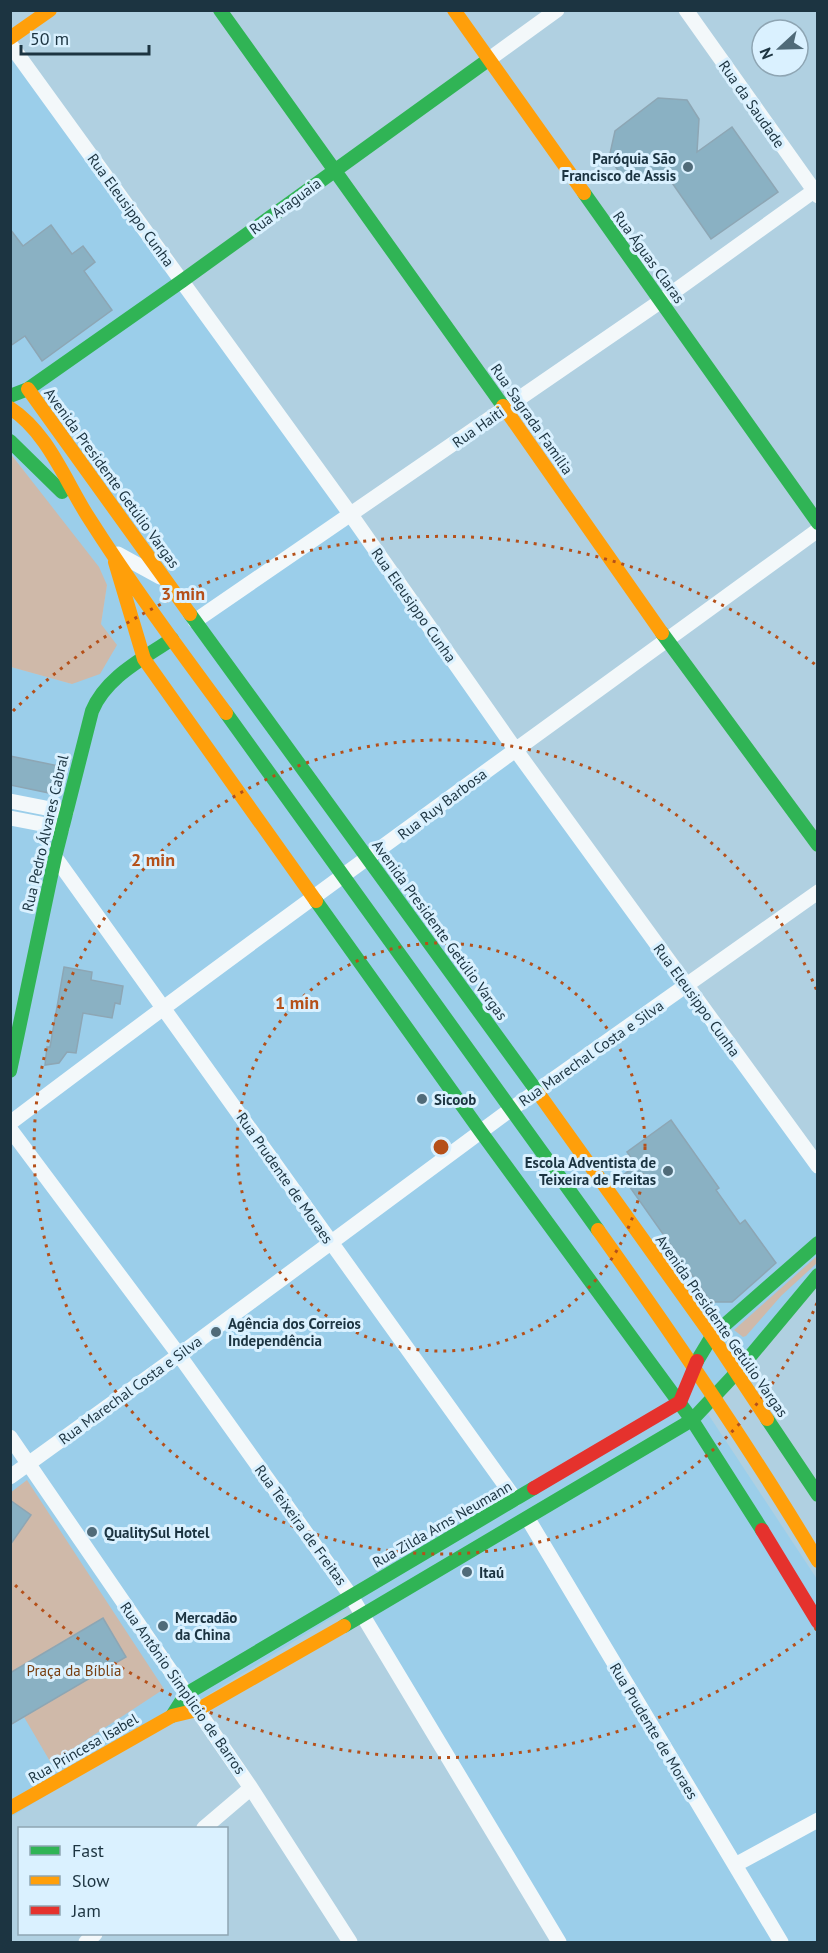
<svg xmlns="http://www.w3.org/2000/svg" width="828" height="1953" font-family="'PT Sans',sans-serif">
  <rect width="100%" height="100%" fill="#b0d0e1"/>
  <!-- built -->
  <path fill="#9bceea" d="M 10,55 L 817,1161 L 817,1287 L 708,1414 L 817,1579 L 817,1942 L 559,1942 L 351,1606 L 11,1817 L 11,667 L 72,684 L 101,624 L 107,585 L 11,453 Z"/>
  <!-- green -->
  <path fill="#cfb9a9" d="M 10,453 L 99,567 L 107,585 L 101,624 L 117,645 L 100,674 L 72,684 L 11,667 Z
    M 817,1256 L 817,1263 L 781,1296 L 746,1336 L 743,1337 L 734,1330 Z
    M 27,1480 L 164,1689 L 51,1763 L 24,1717 L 11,1725 L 10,1493 Z"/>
  <!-- building -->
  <path fill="#8ab1c3" stroke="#8da6b4" stroke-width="1.5" d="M 658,98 L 687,100 L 699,119 L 697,152 L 732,127 L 778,192 L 711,239 L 668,177 L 623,177 L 609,158 L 615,131 Z
    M 51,225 L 72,254 L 83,246 L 95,262 L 84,271 L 112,310 L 42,361 L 25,336 L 10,346 L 10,229 L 23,246 Z
    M 10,756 L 59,766 L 54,794 L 10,785 Z
    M 64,967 L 92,972 L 91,980 L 123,986 L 120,1004 L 115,1003 L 112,1018 L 83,1013 L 76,1053 L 67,1052 L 59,1063 L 45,1065 L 47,1047 L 50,1047 Z
    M 671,1120 L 719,1188 L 716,1190 L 740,1224 L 745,1220 L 776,1263 L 732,1302 L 711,1302 L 622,1176 L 636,1165 L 627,1152 Z
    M 10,1500 L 31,1515 L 10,1545 Z
    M 103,1618 L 126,1657 L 10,1725 L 10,1673 Z"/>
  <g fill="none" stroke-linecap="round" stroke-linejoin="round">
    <!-- street -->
    <path stroke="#f3f8fa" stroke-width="15" d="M 686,10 L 818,196
      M 10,44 L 351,515 L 515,749 L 818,1166
      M 488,60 L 557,10
      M 118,554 L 160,577
      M 195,621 L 661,301 L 818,188
      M 10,801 L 66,812
      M 10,818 L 62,828
      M 55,857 L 515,1499
      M 10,1123 C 277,921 548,727 818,530
      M 10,1129 L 179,1355 L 351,1596 L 559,1942
      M 10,1437 L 251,1788 L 350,1942
      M 10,1477 L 179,1355 L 510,1110 L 818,892
      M 528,1519 L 781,1942
      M 204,1828 L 251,1788
      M 735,1865 L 818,1820
      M 86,1942 L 95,1934"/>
    <!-- fast -->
    <path stroke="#30b455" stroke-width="14" d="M 220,10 L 503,406
      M 584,193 L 818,523
      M 10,396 L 28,389 L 182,281 L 488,60
      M 10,441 L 62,492
      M 190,614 L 539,1094
      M 662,633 L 818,845
      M 226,713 L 598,1230
      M 316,901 L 481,1132 L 692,1420 L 762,1530
      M 10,1071 L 55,857 L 92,711 C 106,677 143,659 172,639
      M 697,1361 L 712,1336 L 818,1243
      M 767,1419 L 818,1495
      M 344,1626 L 692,1420 L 737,1372 L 818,1275
      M 172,1716 L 186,1694 L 534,1488"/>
    <!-- slow -->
    <path stroke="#ff9f0a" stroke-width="14" d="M 454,10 L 584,193
      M 10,38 L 50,10
      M 28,389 L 190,614
      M 503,406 L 662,633
      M 10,408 C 47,432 64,478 87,515 C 130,583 178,648 226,713
      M 115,562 L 144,659 L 316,901
      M 539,1094 L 712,1336 L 767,1419
      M 598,1230 C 675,1338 750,1447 818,1561
      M 10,1808 L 172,1716 L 197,1710 L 344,1626"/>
    <!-- jam -->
    <path stroke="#e5322d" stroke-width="14" d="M 534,1488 L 680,1402 L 697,1361
      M 762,1530 L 818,1622"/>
  </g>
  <!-- distance rings -->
  <g fill="none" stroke="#b55019" stroke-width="3" stroke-dasharray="3 6">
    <circle cx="441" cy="1147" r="204"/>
    <path d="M817 1303A407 407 0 1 1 817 991"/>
    <path d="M817 1628A611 611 0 0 1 13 1583M13 711A611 611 0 0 1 817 666"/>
  </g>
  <!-- markers -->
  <g fill="#506b79" stroke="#daf1ff" stroke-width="2">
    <circle cx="688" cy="167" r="6"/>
    <circle cx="422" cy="1099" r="6"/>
    <circle cx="668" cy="1171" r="6"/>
    <circle cx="216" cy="1332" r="6"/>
    <circle cx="92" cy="1532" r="6"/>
    <circle cx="467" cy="1572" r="6"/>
    <circle cx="163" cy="1626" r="6"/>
  </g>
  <g text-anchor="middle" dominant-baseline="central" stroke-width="6" stroke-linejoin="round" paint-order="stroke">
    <!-- street labels -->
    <g font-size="15" fill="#1c3441" stroke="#daf1ff">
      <text transform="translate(752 104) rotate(55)">Rua da Saudade</text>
      <text transform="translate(285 206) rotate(-36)">Rua Araguaia</text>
      <text transform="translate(131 210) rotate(54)">Rua Eleusippo Cunha</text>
      <text transform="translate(649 257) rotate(54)">Rua Águas Claras</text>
      <text transform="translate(532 419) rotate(55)">Rua Sagrada Família</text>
      <text transform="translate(478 427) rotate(-35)">Rua Haiti</text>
      <text transform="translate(112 478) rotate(54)">Avenida Presidente Getúlio Vargas</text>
      <text transform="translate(414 605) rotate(55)">Rua Eleusippo Cunha</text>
      <text transform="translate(442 804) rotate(-37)">Rua Ruy Barbosa</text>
      <text transform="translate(45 833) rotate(-77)">Rua Pedro Álvares Cabral</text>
      <text transform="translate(440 930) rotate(54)">Avenida Presidente Getúlio Vargas</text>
      <text transform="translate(697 1000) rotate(54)">Rua Eleusippo Cunha</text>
      <text transform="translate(591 1053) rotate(-35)">Rua Marechal Costa e Silva</text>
      <text transform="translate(285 1178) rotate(55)">Rua Prudente de Moraes</text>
      <text transform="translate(722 1326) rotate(55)">Avenida Presidente Getúlio Vargas</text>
      <text transform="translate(130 1390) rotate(-36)">Rua Marechal Costa e Silva</text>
      <text transform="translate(442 1524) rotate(-30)">Rua Zilda Arns Neumann</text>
      <text transform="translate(301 1525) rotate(54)">Rua Teixeira de Freitas</text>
      <text transform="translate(183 1688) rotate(55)">Rua Antônio Simplicio de Barros</text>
      <text transform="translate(654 1731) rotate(59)">Rua Prudente de Moraes</text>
      <text transform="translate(83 1748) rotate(-30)">Rua Princesa Isabel</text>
    </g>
    <!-- poi labels -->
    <g font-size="15" font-weight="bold" fill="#1c3441" stroke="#daf1ff" text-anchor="start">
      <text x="676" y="158" text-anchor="end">Paróquia São<tspan x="676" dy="17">Francisco de Assis</tspan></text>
      <text x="434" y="1099">Sicoob</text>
      <text x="656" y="1162" text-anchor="end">Escola Adventista de<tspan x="656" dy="17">Teixeira de Freitas</tspan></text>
      <text x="228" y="1323">Agência dos Correios<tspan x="228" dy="17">Independência</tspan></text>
      <text x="104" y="1532">QualitySul Hotel</text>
      <text x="479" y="1572">Itaú</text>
      <text x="175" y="1617">Mercadão<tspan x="175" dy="17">da China</tspan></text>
    </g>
    <!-- park labels -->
    <g font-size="15" fill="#783e10" stroke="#daf1ff">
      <text x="74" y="1670">Praça da Bíblia</text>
    </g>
  </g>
  <circle cx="441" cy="1147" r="9" fill="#b55019" stroke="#daf1ff" stroke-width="3"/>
  <g font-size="18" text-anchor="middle" font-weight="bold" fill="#b55019" stroke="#daf1ff" stroke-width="6" stroke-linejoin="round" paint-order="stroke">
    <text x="183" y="600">3 min</text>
    <text x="153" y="866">2 min</text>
    <text x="297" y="1009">1 min</text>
  </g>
  <!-- border -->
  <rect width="828" height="1953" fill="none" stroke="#1c3441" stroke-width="24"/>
  <!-- legend -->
  <rect x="18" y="1827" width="210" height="108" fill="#daf1ff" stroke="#8ea5b3" stroke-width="1.5"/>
  <rect x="30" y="1846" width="30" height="9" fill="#30b455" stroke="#8ea5b3" stroke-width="1.5"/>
  <text x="72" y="1857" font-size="18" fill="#1c3441">Fast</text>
  <rect x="30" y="1876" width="30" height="9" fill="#ff9f0a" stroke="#8ea5b3" stroke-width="1.5"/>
  <text x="72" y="1887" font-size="18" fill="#1c3441">Slow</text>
  <rect x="30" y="1906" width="30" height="9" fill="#e5322d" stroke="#8ea5b3" stroke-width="1.5"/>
  <text x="72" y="1917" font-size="18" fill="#1c3441">Jam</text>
  <!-- north arrow -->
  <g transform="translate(780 48) rotate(248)"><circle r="28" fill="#daf1ff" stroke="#8ea5b3" stroke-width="1.5"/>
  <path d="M0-4.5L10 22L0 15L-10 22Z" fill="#506b79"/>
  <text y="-9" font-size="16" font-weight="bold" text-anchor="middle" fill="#1c3441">N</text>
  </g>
  <!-- scale -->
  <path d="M21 45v9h128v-9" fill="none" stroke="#1c3441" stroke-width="3"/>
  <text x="30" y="45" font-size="18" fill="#1c3441" stroke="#daf1ff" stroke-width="4.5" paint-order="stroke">50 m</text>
</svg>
